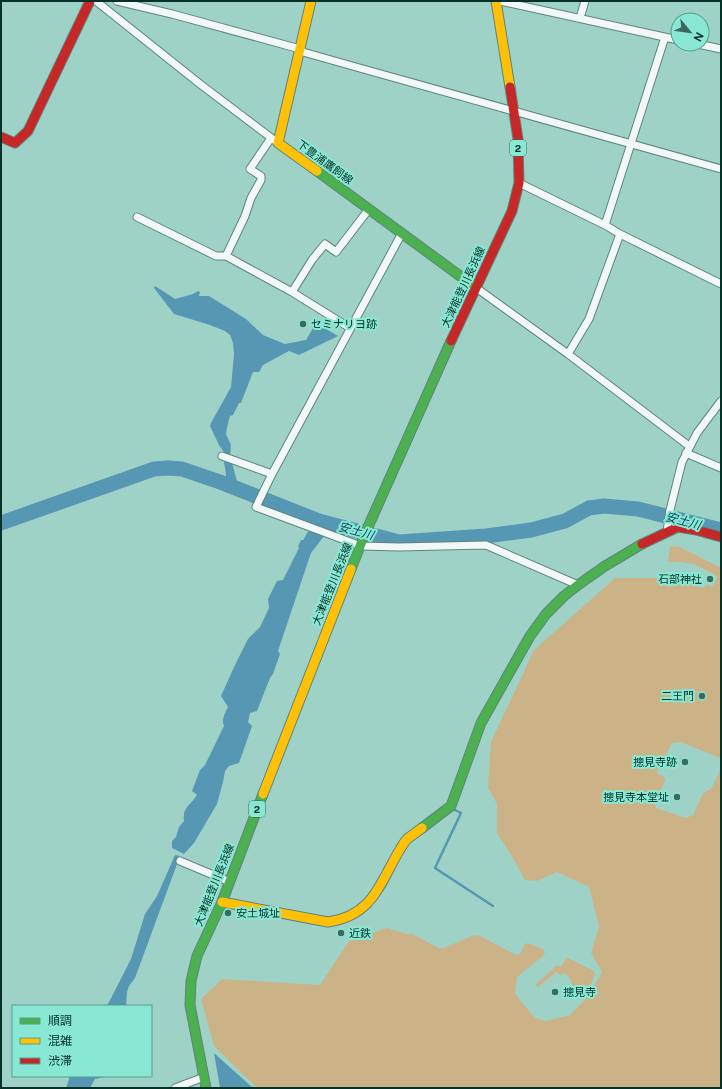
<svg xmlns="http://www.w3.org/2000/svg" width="722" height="1089" font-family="'Public Sans','Noto Sans JP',sans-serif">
  <rect width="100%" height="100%" fill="#9fd2c7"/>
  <!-- green -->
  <path fill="#cbb387" d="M 670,546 L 680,547 L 721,568 L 721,760 L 720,758 L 681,742 L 672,743 L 657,771 L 657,773 L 664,777 L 665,780 L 655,805 L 656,808 L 686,818 L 693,815 L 703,793 L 711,789 L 721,769 L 721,1088 L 257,1088 L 214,1046 L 201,999 L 222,979 L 320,985 L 349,941 L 387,928 L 406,934 L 412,934 L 439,948 L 444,948 L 474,935 L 480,936 L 516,955 L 520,954 L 525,944 L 528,943 L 544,950 L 545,953 L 543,956 L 517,977 L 515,994 L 535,1018 L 546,1021 L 570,1015 L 590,994 L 602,972 L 591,953 L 599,927 L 589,887 L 557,872 L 537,881 L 525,880 L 510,853 L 497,833 L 497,804 L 488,788 L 491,742 L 534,650 L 615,578 L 664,578 L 704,588 L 707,584 L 712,587 L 717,578 L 717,576 L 694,564 L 681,562 L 668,562 Z
    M 568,958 L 594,971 L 595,975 L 587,992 C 579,993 575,989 571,983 L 571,980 L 565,973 L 560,975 L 556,972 L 538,987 L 537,987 L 536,984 L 557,965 L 561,967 L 565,960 Z"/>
  <!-- water -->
  <path fill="#5698b3" d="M 155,286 L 175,299 L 193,294 L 198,291 L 200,292 L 199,296 L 209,296 L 246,319 L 263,335 L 285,344 L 306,340 L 316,323 L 338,336 L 299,355 L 289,351 L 263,365 L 259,372 L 253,372 L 241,403 L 239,403 L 233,415 L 230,416 C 228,422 227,428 226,434 L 231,445 L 230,456 L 237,481 L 223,478 L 226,476 C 226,468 222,460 224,452 L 219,445 L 210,426 L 211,423 L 231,387 L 234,354 L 233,343 L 230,335 L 225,331 L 210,325 L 174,314 L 154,288 Z
    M 312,525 L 328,531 L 311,553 L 278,651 L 280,654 L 273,674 L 270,678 L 257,711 L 250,713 L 248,722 L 252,726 L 239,763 L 229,766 L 225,771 L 223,782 L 217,804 L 194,843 L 184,854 L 172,848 L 172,841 L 176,837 L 179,827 L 184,821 C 182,807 191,805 197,795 L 192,791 L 200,770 L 205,765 L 224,726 C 221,720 225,713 228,707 L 221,696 L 235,665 L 248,639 L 260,627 L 269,608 L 268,599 L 277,581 L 283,580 L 299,548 L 298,546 L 301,540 L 303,540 Z
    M 175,855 L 180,856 L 135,978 L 129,986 L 127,992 L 126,1006 L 107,1006 L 131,959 L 145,914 L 157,896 Z
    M 214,1053 L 253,1088 L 220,1088 Z
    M 70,1076 L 109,1076 L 95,1079 L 90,1088 L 66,1088 Z"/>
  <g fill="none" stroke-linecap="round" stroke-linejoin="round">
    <!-- stream -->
    <path stroke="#5698b3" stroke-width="2.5" d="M 453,809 L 461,813 L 435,868 L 493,906"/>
    <!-- river -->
    <path stroke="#5698b3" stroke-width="15" d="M 1,523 L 154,469 L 168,468 L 182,469 L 220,482 L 319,521 L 399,542 L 486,536 L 531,530 L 565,521 L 589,508 L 604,506 L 638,509 L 721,530"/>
    <!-- street casing -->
    <g stroke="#5e847d" stroke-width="9">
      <path id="street" d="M 96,1 L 200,84 L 278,143
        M 117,1 L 172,14 L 300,49 L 303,52 L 356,67 L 721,169
        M 500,1 L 678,40
        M 580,18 L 585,1
        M 665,37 L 605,225 L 620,234 L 721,284
        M 698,44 L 721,49
        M 519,183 L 605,225
        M 137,217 L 216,256 L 226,256 L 292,292 L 350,328
        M 402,233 L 272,474 L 256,507 L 361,546 L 399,547 L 486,545 L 578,585
        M 226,256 L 245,216 L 251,198 L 261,180 L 261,176 L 250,169 L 271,138
        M 475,287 L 568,354 L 689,446
        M 292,292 L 312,260 L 325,244 L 336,252 L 369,209
        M 568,354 L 589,319 L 620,234
        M 686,453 L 721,468
        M 222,456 L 272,474
        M 667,532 L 670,510 L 682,462 L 697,433 L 721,401
        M 180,861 L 230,882
        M 175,1088 L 204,1077"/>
    </g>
    <!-- fast casing -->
    <g stroke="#5e847d" stroke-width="11">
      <path id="fast" d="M 317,171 L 475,287
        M 351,569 L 364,536 L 451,341
        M 422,828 L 451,806 L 481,723 L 530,636 L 546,614 L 564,596 L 578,585 L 605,566 L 642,544
        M 206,1088 L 190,1005 L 191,981 L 197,956 L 222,902 L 263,794"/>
    </g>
    <!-- slow casing -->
    <g stroke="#5e847d" stroke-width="11">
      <path id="slow" d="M 311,1 L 278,143 L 317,171
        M 496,1 L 510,87
        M 263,794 L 351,569
        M 222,902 L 328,922 C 377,915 381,877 404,843 L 407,839 L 422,828"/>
    </g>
    <!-- jam casing -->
    <g stroke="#5e847d" stroke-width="11">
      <path id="jam" d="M 1,137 L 15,143 L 28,131 L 90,1
        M 451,341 L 512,211 L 519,183 L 518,139 L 510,87
        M 642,544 L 678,527 L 696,530 L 721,537"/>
    </g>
    <!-- street -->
    <use href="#street" stroke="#f1f8f7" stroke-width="7"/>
    <!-- fast -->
    <use href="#fast" stroke="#4caf50" stroke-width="9"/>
    <!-- slow -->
    <use href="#slow" stroke="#ffc107" stroke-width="9"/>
    <!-- jam -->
    <use href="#jam" stroke="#c62828" stroke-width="9"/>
  </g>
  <!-- markers -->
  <g fill="#3b6960" stroke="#89e8d3" stroke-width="1.5">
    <circle cx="303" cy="324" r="4"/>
    <circle cx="710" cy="579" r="4"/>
    <circle cx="702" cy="696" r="4"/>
    <circle cx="685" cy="762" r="4"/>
    <circle cx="677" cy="797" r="4"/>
    <circle cx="228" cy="913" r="4"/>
    <circle cx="341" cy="933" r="4"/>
    <circle cx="555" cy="992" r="4"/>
  </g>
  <g text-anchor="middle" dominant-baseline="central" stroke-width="4" stroke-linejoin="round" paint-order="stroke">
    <!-- shield labels -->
    <g fill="#89e8d3" stroke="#2d685c" stroke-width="1">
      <rect x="510" y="140" width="16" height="16" rx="3"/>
      <rect x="249" y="801" width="16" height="16" rx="3"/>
    </g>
    <g font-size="10" font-weight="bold" fill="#053129">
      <text x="518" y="148">2</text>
      <text x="257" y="809">2</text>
    </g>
    <!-- street labels -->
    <g font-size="11" fill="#053129" stroke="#89e8d3">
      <text transform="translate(325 162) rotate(36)">下豊浦鷹飼線</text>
      <text transform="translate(463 287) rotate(-65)">大津能登川長浜線</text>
      <text transform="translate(332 584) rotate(-68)">大津能登川長浜線</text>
      <text transform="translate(214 885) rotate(-68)">大津能登川長浜線</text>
    </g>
    <!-- poi labels -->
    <g font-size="11" fill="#053129" stroke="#89e8d3" text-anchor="start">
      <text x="311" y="324">セミナリヨ跡</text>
      <text x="702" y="579" text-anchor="end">石部神社</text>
      <text x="694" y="696" text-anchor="end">二王門</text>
      <text x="677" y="762" text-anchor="end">摠見寺跡</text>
      <text x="669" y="797" text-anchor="end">摠見寺本堂址</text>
      <text x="236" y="913">安土城址</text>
      <text x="349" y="933">近鉄</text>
      <text x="563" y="992">摠見寺</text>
    </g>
    <!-- water labels -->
    <g font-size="12" font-style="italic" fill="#003f5e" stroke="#89e8d3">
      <text transform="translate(683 521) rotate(15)">安土川</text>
      <text transform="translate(356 531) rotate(15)">安土川</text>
    </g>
  </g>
  <!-- border -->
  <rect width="722" height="1089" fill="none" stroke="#053129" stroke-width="4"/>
  <!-- legend -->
  <rect x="12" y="1005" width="140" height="72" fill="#89e8d3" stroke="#549f8f"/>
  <rect x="20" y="1018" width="20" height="6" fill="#4caf50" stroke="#549f8f"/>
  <text x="48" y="1025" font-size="12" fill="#053129">順調</text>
  <rect x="20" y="1038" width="20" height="6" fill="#ffc107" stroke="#549f8f"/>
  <text x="48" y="1045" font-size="12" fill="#053129">混雑</text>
  <rect x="20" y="1058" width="20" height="6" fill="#c62828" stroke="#549f8f"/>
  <text x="48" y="1065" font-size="12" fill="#053129">渋滞</text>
  <!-- north arrow -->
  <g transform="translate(690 32) rotate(119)"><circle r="19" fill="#89e8d3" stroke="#549f8f"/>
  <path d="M0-3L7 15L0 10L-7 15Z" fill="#3b6960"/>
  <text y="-6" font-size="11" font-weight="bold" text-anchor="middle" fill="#053129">N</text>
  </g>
</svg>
